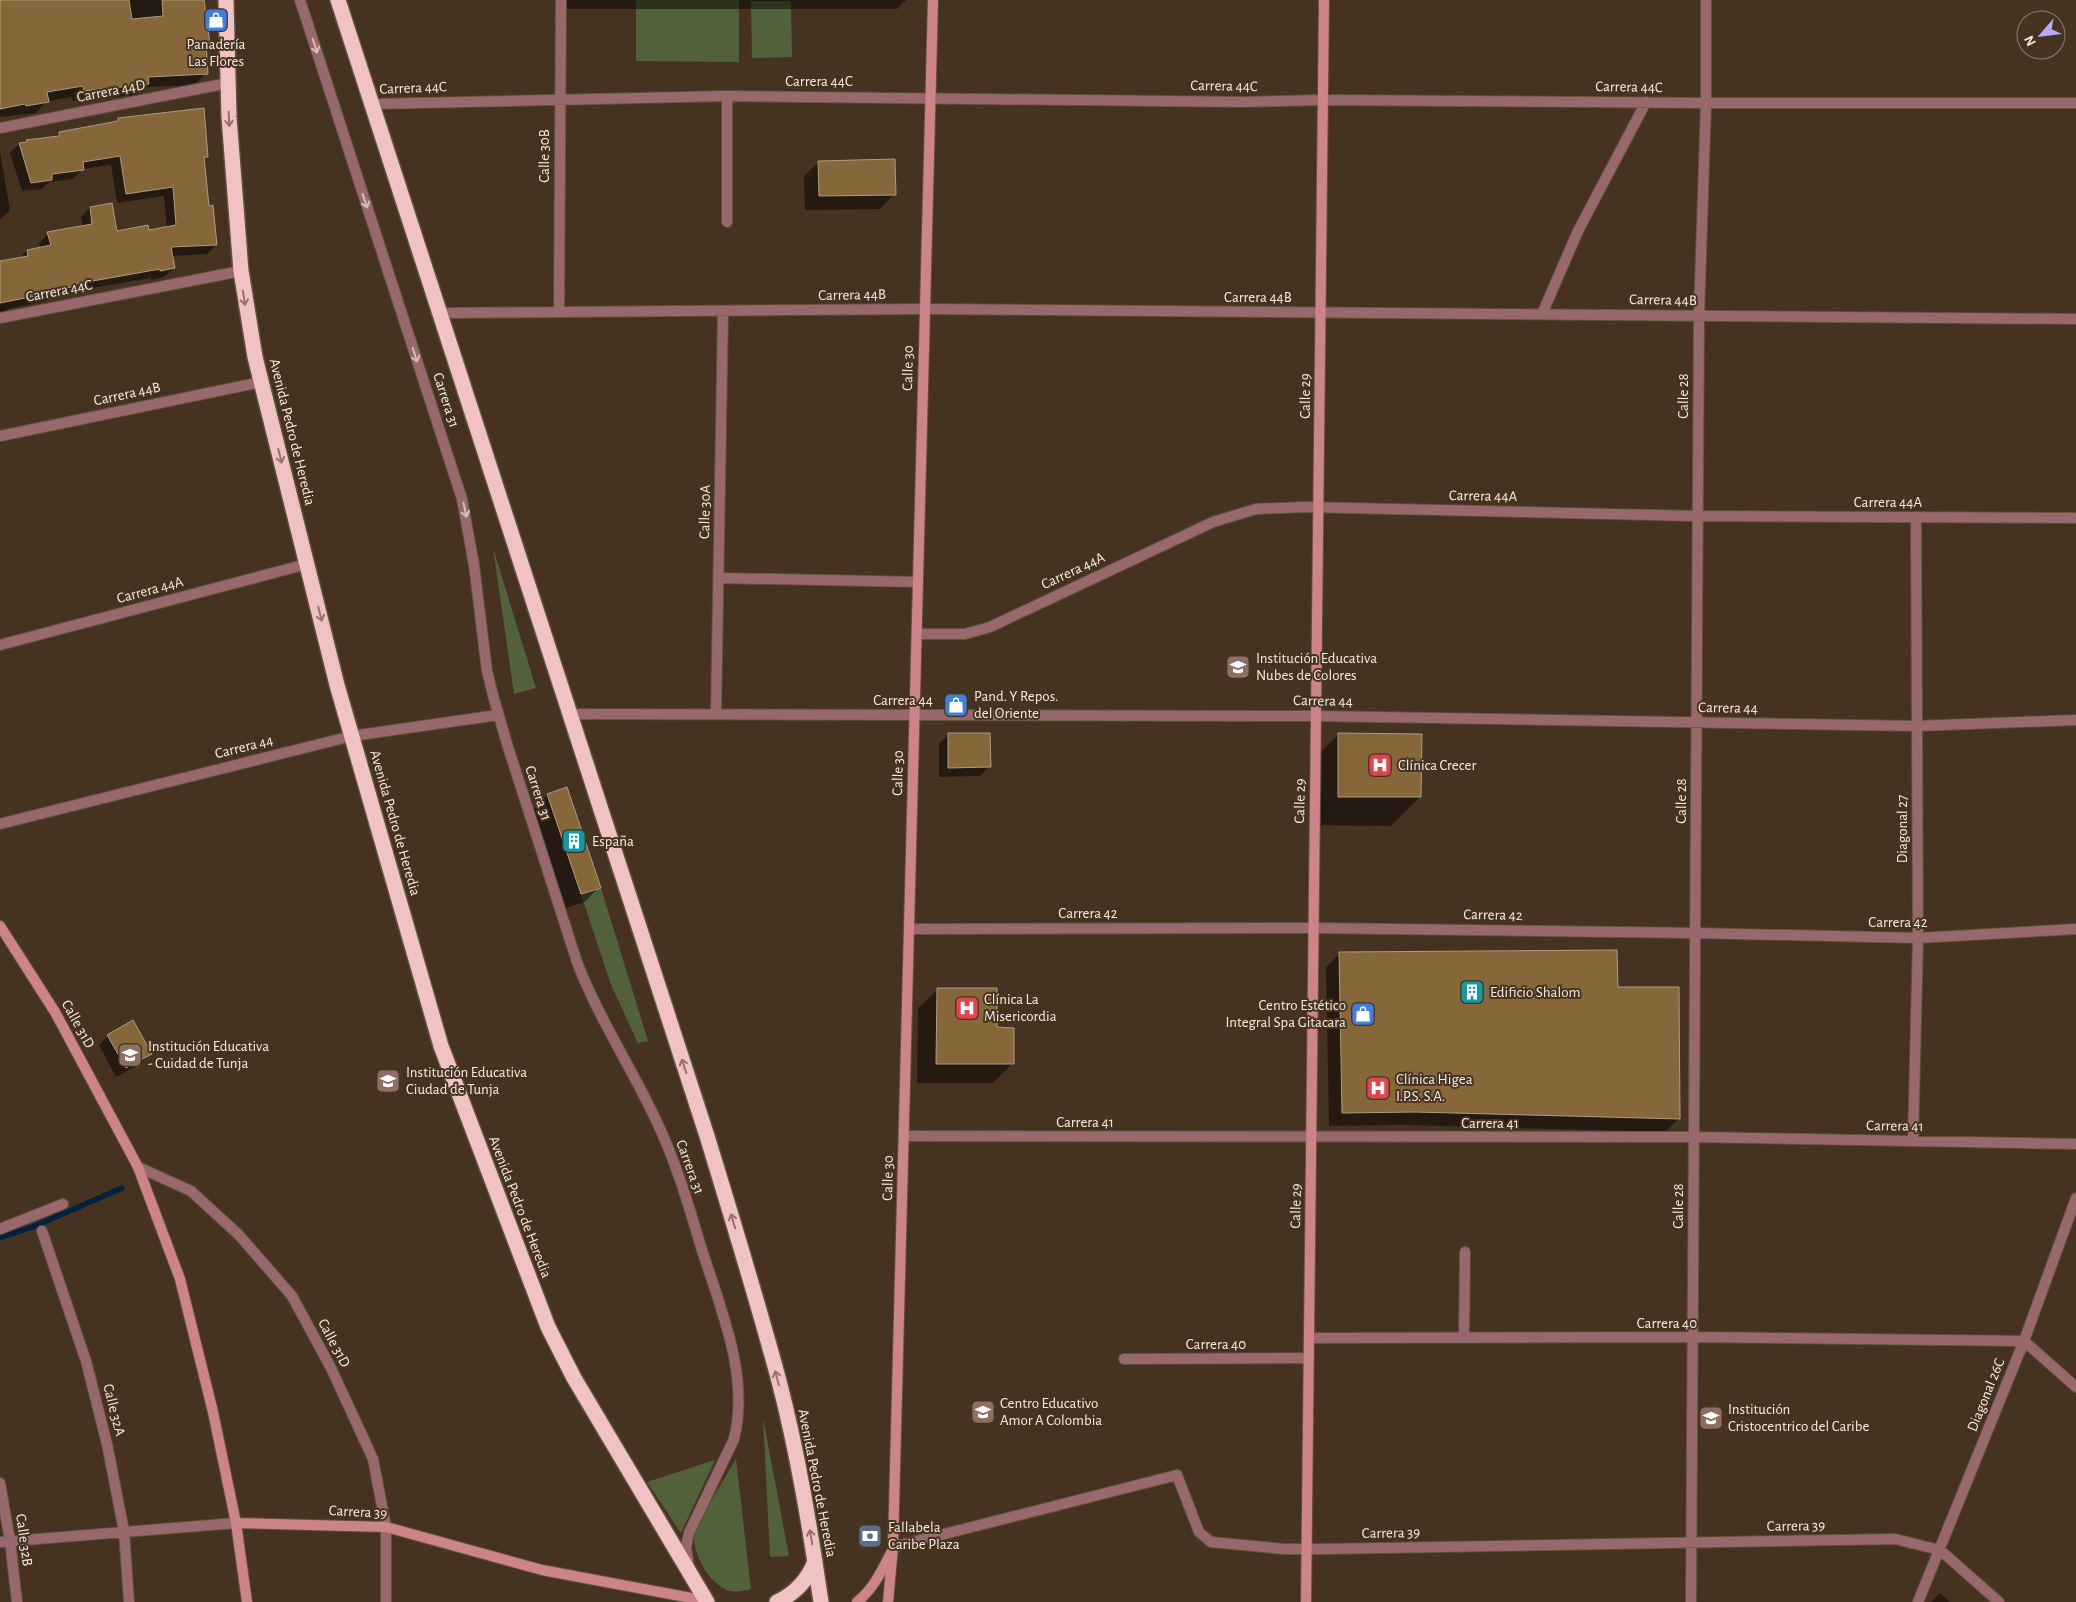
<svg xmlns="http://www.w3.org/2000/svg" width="2076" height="1602" font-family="'Alegreya Sans',sans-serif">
  <rect width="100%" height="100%" fill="#463221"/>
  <!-- green -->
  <path fill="#516139" d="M 636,0 L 739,0 L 739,62 L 636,61 Z
    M 751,1 L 791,1 L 792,57 L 752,58 Z
    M 493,548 L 536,688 L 514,694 Z
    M 601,888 L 648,1041 L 638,1043 L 611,985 L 581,894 Z
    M 763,1418 L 789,1556 L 770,1557 Z
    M 736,1459 L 751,1589 C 731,1594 724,1592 710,1577 C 702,1568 694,1550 694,1538 C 694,1526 728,1473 736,1459 Z
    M 715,1460 L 681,1533 L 647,1482 Z"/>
  <!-- shadow -->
  <path fill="#0007" d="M 0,0 L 203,0 L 209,43 L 205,47 L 206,73 L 195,85 L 144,87 L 136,95 L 73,101 L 72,97 L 47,101 L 36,113 L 0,117 Z
    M 563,0 L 906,0 L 897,9 L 563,9 Z
    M 119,120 L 206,156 L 203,160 L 208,207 L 216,245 L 207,254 L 171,256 L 174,268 L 164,277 L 151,280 L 151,278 L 69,292 L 66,295 L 48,298 L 45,301 L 9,309 L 0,314 L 0,262 L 20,258 L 27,251 L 41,248 L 39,243 L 48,234 L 83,227 L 81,217 L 90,208 L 116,232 L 148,232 L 167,228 L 164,196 L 117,203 L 111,165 L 83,169 L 73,179 L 49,182 L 42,189 L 22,191 L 10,153 L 19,144 L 27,141 L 55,138 L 59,133 L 116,122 Z
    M 0,151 L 10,210 L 0,220 Z
    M 819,162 L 894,194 L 880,209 L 805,210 L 804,176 Z
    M 948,735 L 990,766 L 980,776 L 939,777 L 939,744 Z
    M 1338,735 L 1420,797 L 1391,826 L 1309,825 L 1309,764 Z
    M 566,789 L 599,887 L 585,902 L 566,908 L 533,810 L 547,795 Z
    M 1340,953 L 1617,988 L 1679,1118 L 1665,1132 L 1401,1125 L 1329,1126 L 1326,967 Z
    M 938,989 L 996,1028 L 1013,1063 L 993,1083 L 917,1083 L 918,1008 Z
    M 108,1036 L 151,1054 L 141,1063 L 116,1077 L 99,1045 Z
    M 1940,1593 L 1950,1602 L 1931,1602 Z"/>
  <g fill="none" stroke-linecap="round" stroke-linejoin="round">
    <!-- stream -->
    <path stroke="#002142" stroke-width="5.5" d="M 0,1238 L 35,1226 L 122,1188"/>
  </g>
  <!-- building -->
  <path fill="#866739" stroke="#ad9b83" d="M 0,0 L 129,0 L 132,19 L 163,16 L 162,0 L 204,0 L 210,44 L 206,44 L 208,74 L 148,77 L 149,84 L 84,91 L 83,86 L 47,92 L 49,102 L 26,106 L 25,104 L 0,109 Z
    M 204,108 L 208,157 L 204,157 L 209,206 L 213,205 L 217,245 L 171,247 L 175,268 L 160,271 L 160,269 L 76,284 L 77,286 L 55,290 L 55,292 L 0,303 L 0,261 L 28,256 L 27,250 L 51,245 L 47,232 L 92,224 L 90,207 L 112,203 L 117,231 L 148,225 L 149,230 L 176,225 L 173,187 L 126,194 L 120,156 L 83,162 L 84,170 L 52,174 L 52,180 L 31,183 L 19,143 L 27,142 L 26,140 L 59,136 L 59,132 L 118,121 L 118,118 Z
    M 895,159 L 896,195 L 819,196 L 818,161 Z
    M 948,733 L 990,733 L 991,767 L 948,768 Z
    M 1338,733 L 1422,734 L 1421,797 L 1338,797 Z
    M 567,787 L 601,888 L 581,894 L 547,794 Z
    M 1617,950 L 1618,987 L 1679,987 L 1680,1119 L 1415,1112 L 1342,1113 L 1339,952 Z
    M 937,988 L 997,988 L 997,1027 L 1014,1028 L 1014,1064 L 936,1064 Z
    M 133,1020 L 152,1054 L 126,1068 L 107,1035 Z"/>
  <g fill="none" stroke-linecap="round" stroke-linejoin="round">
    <!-- street casing -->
    <g stroke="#625040" stroke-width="12">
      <path id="street" d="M 300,0 L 462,499 L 474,565 L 487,671 L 494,699 L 508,747 L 577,962 C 598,1017 630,1065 655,1118 C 675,1159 688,1203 701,1247 C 720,1307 750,1376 734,1439 L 689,1533 L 686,1547 L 689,1567
        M 727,96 L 727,222
        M 372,104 L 727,96 L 1243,102 L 1323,100 L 1706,103 L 2076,103
        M 0,128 L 228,83
        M 559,312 L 561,0
        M 439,313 L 925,309 L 2076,319
        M 1542,314 L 1578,231 L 1646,102
        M 0,318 L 241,271
        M 0,436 L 261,382
        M 719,578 L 918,582
        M 917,634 L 965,634 L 990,627 L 1213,522 L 1256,509 L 1304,507 L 1697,516 L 2076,518
        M 0,645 L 307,564
        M 716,713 L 723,311
        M 570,714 L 1316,716 L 1917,726 L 2076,720
        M 0,824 L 352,736 L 498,715
        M 909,929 L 1314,928 L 1695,933 L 1918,938 L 2076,929
        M 904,1136 L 1694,1137 L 2076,1144
        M 1913,1141 L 1918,938 L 1916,517
        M 138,1167 L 191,1191 L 239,1235 L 292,1296 L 331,1368 L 373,1459 L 386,1527 L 386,1602
        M 0,1229 L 63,1204
        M 42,1231 L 86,1361 L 107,1444 L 124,1531 L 129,1602
        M 1309,1338 L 1692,1337 L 2024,1341 L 2076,1387
        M 1464,1338 L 1465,1252
        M 1124,1359 L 1309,1358
        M 0,1483 L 10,1541 L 17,1602
        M 0,1542 L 236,1523
        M 893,1547 L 1177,1475 L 1199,1532 L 1211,1542 L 1284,1549 L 1323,1549 L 1895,1539 L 1940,1550 L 1999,1602
        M 1691,1602 L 1699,316 L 1706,103 L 1706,0
        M 1918,1602 L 2024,1341 L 2076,1198"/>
    </g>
    <!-- secondary casing -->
    <g stroke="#625040" stroke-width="12">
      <path id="secondary" d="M 0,926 L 55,1012 L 138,1167 L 180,1279 L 213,1412 L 236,1523 L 247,1602
        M 236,1523 L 386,1527 L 542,1570 L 707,1601
        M 857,1602 C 874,1588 881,1572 891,1553
        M 888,1602 L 893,1547 L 933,0
        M 1306,1602 L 1324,0"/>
    </g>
    <!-- highway casing -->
    <g stroke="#625040" stroke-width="18">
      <path id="highway" d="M 226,0 L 229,117 L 241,271 L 255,357 L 337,685 L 441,1046 L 548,1327 L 574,1378 L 707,1602
        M 338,0 L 707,1136 C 732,1218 757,1299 779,1381 C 798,1454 810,1528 821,1602
        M 777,1602 C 796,1593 808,1580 815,1561"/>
    </g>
    <!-- street -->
    <use href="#street" stroke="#98696c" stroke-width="10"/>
    <!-- secondary -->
    <use href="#secondary" stroke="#cd8489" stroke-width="10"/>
    <!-- highway -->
    <use href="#highway" stroke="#f1c2c4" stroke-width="15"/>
  </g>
  <!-- one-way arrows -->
  <defs><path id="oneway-shaft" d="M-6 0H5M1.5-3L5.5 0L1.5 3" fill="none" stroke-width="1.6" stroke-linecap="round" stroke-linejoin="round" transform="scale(1.25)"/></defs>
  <g stroke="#d6beb8">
    <use href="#oneway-shaft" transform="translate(315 46) rotate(72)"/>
    <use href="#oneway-shaft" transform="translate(365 201) rotate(72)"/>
    <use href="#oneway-shaft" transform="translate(415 355) rotate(72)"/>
    <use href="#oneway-shaft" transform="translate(465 510) rotate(77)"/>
  </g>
  <g stroke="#93736a">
    <use href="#oneway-shaft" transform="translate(229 119) rotate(87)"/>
    <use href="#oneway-shaft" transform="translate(244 298) rotate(81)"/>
    <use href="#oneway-shaft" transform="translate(280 456) rotate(76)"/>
    <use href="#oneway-shaft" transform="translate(320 614) rotate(76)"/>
    <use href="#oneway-shaft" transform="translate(684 1066) rotate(-108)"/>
    <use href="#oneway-shaft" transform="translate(733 1221) rotate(-107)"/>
    <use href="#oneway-shaft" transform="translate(777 1378) rotate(-105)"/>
    <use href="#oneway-shaft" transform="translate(811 1537) rotate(-100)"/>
  </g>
  <!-- icons -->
  <defs>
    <g id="shop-square" transform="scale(1.25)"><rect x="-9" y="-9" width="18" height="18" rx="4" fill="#3f7fe0" stroke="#463221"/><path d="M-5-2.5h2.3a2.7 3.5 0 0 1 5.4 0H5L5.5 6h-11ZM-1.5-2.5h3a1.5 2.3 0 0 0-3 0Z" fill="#fff"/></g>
    <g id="school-square" transform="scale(1.25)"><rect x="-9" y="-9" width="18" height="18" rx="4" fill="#8d6e63" stroke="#463221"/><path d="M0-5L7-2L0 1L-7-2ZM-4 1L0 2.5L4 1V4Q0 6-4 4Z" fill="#fff"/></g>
    <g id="hospital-square" transform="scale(1.25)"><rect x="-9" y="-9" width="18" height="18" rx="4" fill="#e0444e" stroke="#463221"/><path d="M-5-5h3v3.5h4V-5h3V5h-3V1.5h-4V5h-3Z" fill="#fff"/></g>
    <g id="building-square" transform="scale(1.25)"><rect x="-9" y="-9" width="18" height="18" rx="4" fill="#0f9aa8" stroke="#463221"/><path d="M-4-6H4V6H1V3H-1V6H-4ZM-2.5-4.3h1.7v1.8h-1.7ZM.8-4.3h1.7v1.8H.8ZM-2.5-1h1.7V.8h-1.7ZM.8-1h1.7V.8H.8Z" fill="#fff"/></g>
    <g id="bank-square" transform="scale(1.25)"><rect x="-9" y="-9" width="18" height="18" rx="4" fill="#5c6f8a" stroke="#463221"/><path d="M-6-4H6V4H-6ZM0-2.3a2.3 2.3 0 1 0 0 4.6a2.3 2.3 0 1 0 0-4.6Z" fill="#fff"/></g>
  </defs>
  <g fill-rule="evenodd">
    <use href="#shop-square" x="216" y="20"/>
    <use href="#school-square" x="1238" y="667"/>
    <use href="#shop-square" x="956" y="705"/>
    <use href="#hospital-square" x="1380" y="765"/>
    <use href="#building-square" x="574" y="841"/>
    <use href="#building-square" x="1472" y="992"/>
    <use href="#hospital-square" x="967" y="1008"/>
    <use href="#shop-square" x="1363" y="1014"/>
    <use href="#school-square" x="130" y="1055"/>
    <use href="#school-square" x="388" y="1081"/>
    <use href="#hospital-square" x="1378" y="1088"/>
    <use href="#school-square" x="983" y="1412"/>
    <use href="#school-square" x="1711" y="1418"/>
    <use href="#bank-square" x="870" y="1536"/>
  </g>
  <g text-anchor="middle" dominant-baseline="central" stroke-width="4" stroke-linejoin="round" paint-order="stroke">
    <!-- poi labels -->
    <g font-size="15" fill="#f8ece1" stroke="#463221" text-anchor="start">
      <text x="216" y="44" text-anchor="middle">Panadería<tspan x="216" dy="17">Las Flores</tspan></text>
      <text x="1256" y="658">Institución Educativa<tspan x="1256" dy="17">Nubes de Colores</tspan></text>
      <text x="974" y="696">Pand. Y Repos.<tspan x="974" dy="17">del Oriente</tspan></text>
      <text x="1398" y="765">Clínica Crecer</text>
      <text x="592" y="841">España</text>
      <text x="1490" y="992">Edificio Shalom</text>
      <text x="984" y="999">Clínica La<tspan x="984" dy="17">Misericordia</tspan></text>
      <text x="1346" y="1005" text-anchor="end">Centro Estético<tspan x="1346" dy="17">Integral Spa Gitacara</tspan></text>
      <text x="148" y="1046">Institución Educativa<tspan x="148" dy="17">- Cuidad de Tunja</tspan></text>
      <text x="406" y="1072">Institución Educativa<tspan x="406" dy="17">Ciudad de Tunja</tspan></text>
      <text x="1396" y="1079">Clínica Higea<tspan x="1396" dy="17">I.P.S. S.A.</tspan></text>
      <text x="1000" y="1403">Centro Educativo<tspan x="1000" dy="17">Amor A Colombia</tspan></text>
      <text x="1728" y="1409">Institución<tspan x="1728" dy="17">Cristocentrico del Caribe</tspan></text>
      <text x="888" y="1527">Fallabela<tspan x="888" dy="17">Caribe Plaza</tspan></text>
    </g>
    <!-- street labels -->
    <g font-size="15" fill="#f8ece1" stroke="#463221">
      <text x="819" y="81">Carrera 44C</text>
      <text transform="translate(1224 86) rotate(1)">Carrera 44C</text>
      <text transform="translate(1629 87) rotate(1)">Carrera 44C</text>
      <text transform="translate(413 88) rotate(-2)">Carrera 44C</text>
      <text transform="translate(111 91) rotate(-11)">Carrera 44D</text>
      <text transform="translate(544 156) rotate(-90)">Calle 30B</text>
      <text transform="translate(59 291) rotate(-11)">Carrera 44C</text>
      <text transform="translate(852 295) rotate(-1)">Carrera 44B</text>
      <text x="1258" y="297">Carrera 44B</text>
      <text transform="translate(1663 300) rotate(1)">Carrera 44B</text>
      <text transform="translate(908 368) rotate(-89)">Calle 30</text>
      <text transform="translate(127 394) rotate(-12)">Carrera 44B</text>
      <text transform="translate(1305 396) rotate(-90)">Calle 29</text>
      <text transform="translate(1683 396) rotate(-90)">Calle 28</text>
      <text transform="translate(446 400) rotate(72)">Carrera 31</text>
      <text transform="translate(292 432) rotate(76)">Avenida Pedro de Heredia</text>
      <text transform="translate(1483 496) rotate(1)">Carrera 44A</text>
      <text x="1888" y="502">Carrera 44A</text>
      <text transform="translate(705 512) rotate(-89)">Calle 30A</text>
      <text transform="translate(1073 571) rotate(-25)">Carrera 44A</text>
      <text transform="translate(150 590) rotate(-15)">Carrera 44A</text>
      <text x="903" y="700">Carrera 44</text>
      <text transform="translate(1323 701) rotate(1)">Carrera 44</text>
      <text transform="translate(1728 708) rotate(1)">Carrera 44</text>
      <text transform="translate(244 747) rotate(-14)">Carrera 44</text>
      <text transform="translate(898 773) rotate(-89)">Calle 30</text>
      <text transform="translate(538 793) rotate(72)">Carrera 31</text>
      <text transform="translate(1300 801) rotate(-89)">Calle 29</text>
      <text transform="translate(1681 801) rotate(-90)">Calle 28</text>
      <text transform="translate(395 823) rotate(74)">Avenida Pedro de Heredia</text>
      <text transform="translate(1902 829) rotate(-90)">Diagonal 27</text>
      <text x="1088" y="913">Carrera 42</text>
      <text transform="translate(1493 915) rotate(1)">Carrera 42</text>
      <text x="1898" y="922">Carrera 42</text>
      <text transform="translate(78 1024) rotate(61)">Calle 31D</text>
      <text x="1085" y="1122">Carrera 41</text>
      <text x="1490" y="1123">Carrera 41</text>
      <text transform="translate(1895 1126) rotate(1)">Carrera 41</text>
      <text transform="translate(690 1167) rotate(70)">Carrera 31</text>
      <text transform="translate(888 1178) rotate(-89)">Calle 30</text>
      <text transform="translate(1296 1206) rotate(-89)">Calle 29</text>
      <text transform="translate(1678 1206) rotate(-90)">Calle 28</text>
      <text transform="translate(520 1207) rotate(69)">Avenida Pedro de Heredia</text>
      <text x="1667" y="1323">Carrera 40</text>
      <text transform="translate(334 1343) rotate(62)">Calle 31D</text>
      <text x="1216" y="1344">Carrera 40</text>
      <text transform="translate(1986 1395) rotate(-68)">Diagonal 26C</text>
      <text transform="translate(114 1410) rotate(76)">Calle 32A</text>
      <text transform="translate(817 1483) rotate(79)">Avenida Pedro de Heredia</text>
      <text transform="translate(358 1512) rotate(3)">Carrera 39</text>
      <text transform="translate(1796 1526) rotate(-1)">Carrera 39</text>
      <text transform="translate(1391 1533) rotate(-1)">Carrera 39</text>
      <text transform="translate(24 1540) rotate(82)">Calle 32B</text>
    </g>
  </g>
  <!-- north arrow -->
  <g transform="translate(2041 35) rotate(242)"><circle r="24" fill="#463221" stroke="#8d7c6e"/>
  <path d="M0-4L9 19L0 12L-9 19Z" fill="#b7abf7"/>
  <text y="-8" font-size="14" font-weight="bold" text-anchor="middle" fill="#f8ece1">N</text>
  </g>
</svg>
